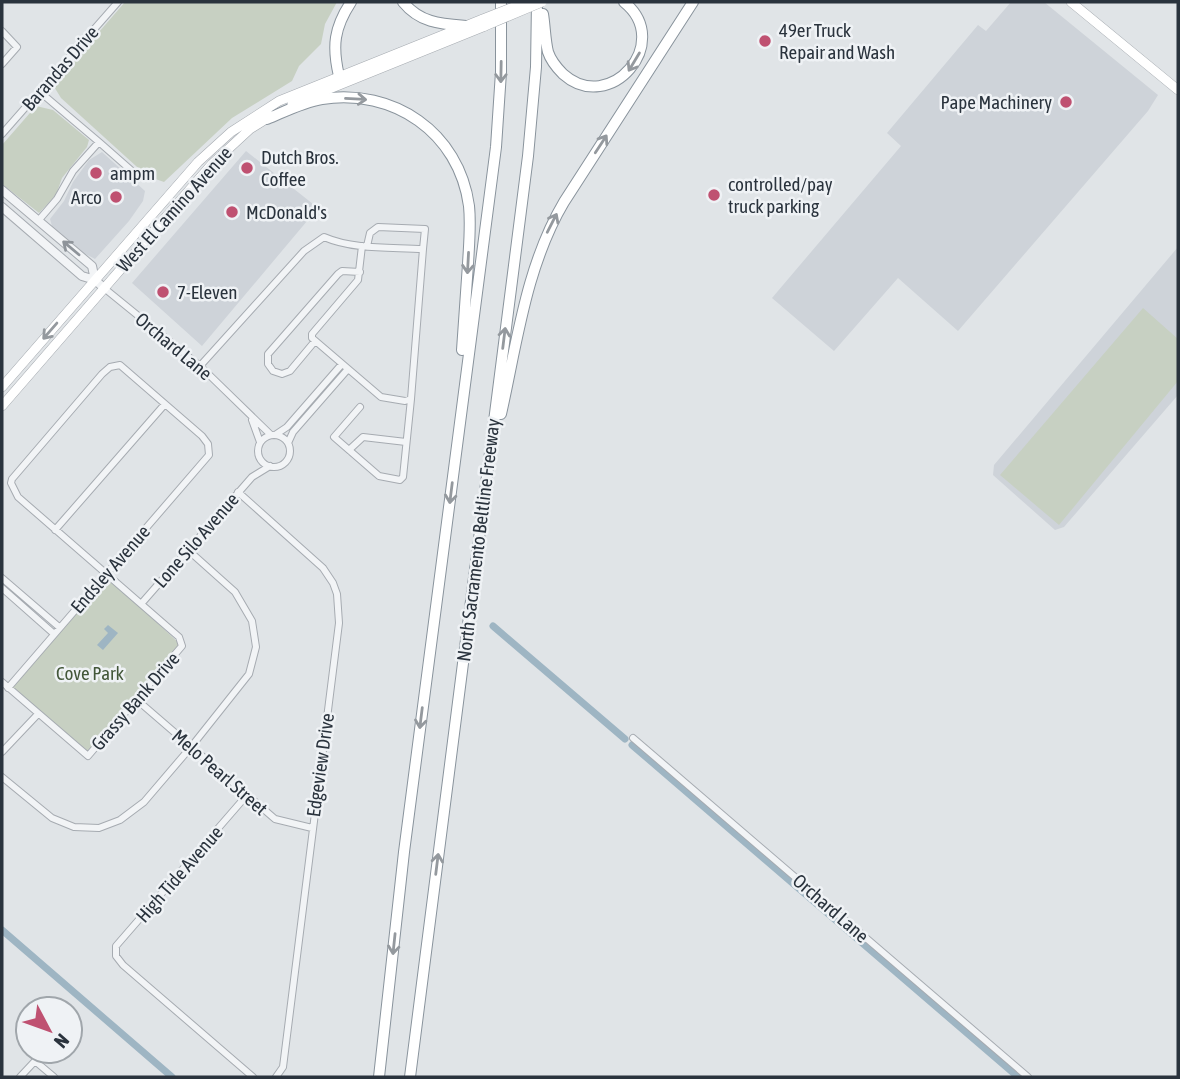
<svg xmlns="http://www.w3.org/2000/svg" width="1180" height="1079" font-family="'Asap Condensed',sans-serif">
  <rect width="100%" height="100%" fill="#e0e4e7"/>
  <!-- built -->
  <path fill="#ced3d9" d="M 1011,2 L 1044,2 L 1158,95 L 1148,111 L 958,331 L 898,278 L 834,351 L 772,298 L 901,146 L 887,133 L 978,25 L 986,31 Z
    M 246,151 L 318,208 L 202,346 L 132,283 Z
    M 102,152 L 145,191 L 143,201 L 129,221 L 95,259 L 76,249 L 52,226 L 50,219 L 64,201 L 73,182 L 89,160 Z
    M 1178,247 L 1178,395 L 1064,527 L 1055,530 L 993,475 L 994,465 Z"/>
  <!-- green -->
  <path fill="#c7d0c2" d="M 125,2 L 337,2 L 325,24 L 321,44 L 299,66 L 292,81 L 232,118 L 164,182 L 147,176 L 61,98 L 53,85 Z
    M 36,106 L 53,110 L 89,140 L 87,147 L 62,178 L 56,195 L 39,213 L 2,184 L 2,145 Z
    M 1143,308 L 1178,339 L 1178,381 L 1059,525 L 1000,475 Z
    M 106,575 L 182,646 L 88,756 L 8,688 Z"/>
  <!-- water -->
  <path fill="#9eb5c3" d="M 108,625 L 118,633 L 103,650 L 97,645 L 108,633 L 104,629 Z"/>
  <g fill="none" stroke-linecap="round" stroke-linejoin="round">
    <!-- canal -->
    <path stroke="#9eb5c3" stroke-width="7" d="M 493,626 L 625,739
      M 632,745 L 1018,1077
      M 2,930 L 172,1077"/>
    <!-- minor casing -->
    <g stroke="#a6abb1" stroke-width="8">
      <path id="minor" d="M 2,31 L 17,47 L 2,64
        M 40,92 L 99,142
        M 2,134 L 118,2
        M 38,221 L 57,199 L 73,171 L 99,142 L 132,171
        M 367,246 L 370,233 L 378,227 L 425,229 L 423,249
        M 104,288 L 200,366 L 271,435
        M 315,341 L 290,371 L 282,374 L 273,371 L 268,364 L 268,354 L 338,274 L 342,271 L 360,272
        M 200,366 L 304,251 L 324,237 C 354,250 391,247 423,249 L 411,399 L 405,401 L 381,397 L 312,338 L 312,334 L 358,280 L 362,246
        M 360,407 L 334,437 L 379,476 L 400,480 L 403,477 L 411,399
        M 252,420 L 260,442
        M 275,435 L 287,427 L 342,364
        M258 451a16 16 0 1 1 32 0a16 16 0 1 1-32 0Z
        M 288,443 L 293,432 L 348,369
        M 349,450 L 363,437 L 406,442
        M 238,492 L 323,568 L 333,583 L 337,594 L 339,623 L 283,1067 L 276,1077
        M 55,530 L 165,404
        M 2,578 L 59,627
        M 2,588 L 53,633
        M 141,604 L 252,477 L 270,466
        M 2,682 L 88,756 L 182,646 L 179,637 L 18,497 L 11,483 L 12,479 L 102,374 L 110,367 L 120,365 L 202,436 L 208,444 L 209,455 C 142,533 75,610 8,688
        M 137,700 L 275,819 L 312,828
        M 633,738 L 1028,1077
        M 2,752 L 38,714
        M 2,777 L 52,818 L 74,827 L 99,828 L 120,820 L 144,802 L 191,747 L 249,674 L 256,647 L 252,621 L 235,592 L 188,550
        M 247,795 L 116,946 L 116,956 L 123,965 L 253,1077
        M 20,1077 L 35,1061 L 54,1077"/>
    </g>
    <!-- tertiary casing -->
    <g stroke="#a6abb1" stroke-width="10">
      <path id="tertiary" d="M 2,190 L 92,266 L 95,280
        M 2,207 L 82,276 L 95,280 L 104,288"/>
    </g>
    <!-- secondary casing -->
    <g stroke="#a6abb1" stroke-width="10">
      <path id="secondary" d="M 1071,2 L 1178,90
        M 292,104 L 485,26
        M 2,387 L 198,162 L 231,132 L 279,101 L 483,19
        M 2,406 L 212,164 L 250,129 L 271,116"/>
    </g>
    <!-- motorway casing -->
    <g stroke="#89939c" stroke-width="12">
      <path id="motorway" d="M 403,2 C 420,23 441,24 466,26
        M 543,14 C 545,26 545,40 548,52 C 551,61 557,68 563,74 C 610,116 674,42 624,2
        M 339,76 C 332,46 334,28 351,2
        M 267,119 C 284,112 303,102 322,99 C 393,88 459,132 469,206 C 471,225 469,245 468,264 C 466,293 464,321 462,350
        M 501,414 C 517,343 526,266 564,202 L 693,2
        M 379,1077 L 404,852 L 496,147 L 501,72 L 501,2
        M 410,1077 L 528,156 L 536,67 L 537,2"/>
    </g>
    <!-- minor -->
    <use href="#minor" stroke="#f2f4f6" stroke-width="6"/>
    <!-- tertiary -->
    <use href="#tertiary" stroke="#f2f4f6" stroke-width="8"/>
    <!-- secondary -->
    <use href="#secondary" stroke="#fff" stroke-width="9"/>
    <!-- motorway -->
    <use href="#motorway" stroke="#fff" stroke-width="10"/>
    <!-- secondary-bridge casing -->
    <g stroke="#a6abb1" stroke-width="10" stroke-linecap="butt">
      <path id="secondary-bridge" d="M 483,19 L 526,2
        M 485,26 L 542,2"/>
    </g>
    <!-- secondary-bridge -->
    <use href="#secondary-bridge" stroke="#fff" stroke-width="9"/>
  </g>
  <!-- one-way arrows -->
  <defs><path id="oneway-shaft" d="M-6 0H5M1.5-3L5.5 0L1.5 3" fill="none" stroke-width="1.6" stroke-linecap="round" stroke-linejoin="round" transform="scale(1.75)"/></defs>
  <g stroke="#94999e">
    <use href="#oneway-shaft" transform="translate(634 62) rotate(121)"/>
    <use href="#oneway-shaft" transform="translate(501 72) rotate(91)"/>
    <use href="#oneway-shaft" transform="translate(356 99) rotate(3)"/>
    <use href="#oneway-shaft" transform="translate(601 144) rotate(-57)"/>
    <use href="#oneway-shaft" transform="translate(552 223) rotate(-63)"/>
    <use href="#oneway-shaft" transform="translate(468 263) rotate(93)"/>
    <use href="#oneway-shaft" transform="translate(50 331) rotate(131)"/>
    <use href="#oneway-shaft" transform="translate(504 338) rotate(-83)"/>
    <use href="#oneway-shaft" transform="translate(451 493) rotate(97)"/>
    <use href="#oneway-shaft" transform="translate(421 718) rotate(97)"/>
    <use href="#oneway-shaft" transform="translate(437 864) rotate(-83)"/>
    <use href="#oneway-shaft" transform="translate(394 944) rotate(96)"/>
  </g>
  <use stroke="#8e949a" href="#oneway-shaft" transform="translate(71 248) rotate(-140)"/>
  <!-- markers -->
  <g fill="#bf5171" stroke="#eff2f5" stroke-width="2.5">
    <circle cx="765" cy="41" r="7"/>
    <circle cx="1066" cy="102" r="7"/>
    <circle cx="247" cy="168" r="7"/>
    <circle cx="96" cy="173" r="7"/>
    <circle cx="714" cy="195" r="7"/>
    <circle cx="116" cy="197" r="7"/>
    <circle cx="232" cy="212" r="7"/>
    <circle cx="163" cy="292" r="7"/>
  </g>
  <g text-anchor="middle" dominant-baseline="central" stroke-width="5" stroke-linejoin="round" paint-order="stroke">
    <!-- poi labels -->
    <g font-size="19" fill="#2a333d" stroke="#eff2f5" text-anchor="start">
      <text x="779" y="30">49er Truck<tspan x="779" dy="22">Repair and Wash</tspan></text>
      <text x="1052" y="102" text-anchor="end">Pape Machinery</text>
      <text x="261" y="157">Dutch Bros.<tspan x="261" dy="22">Coffee</tspan></text>
      <text x="110" y="173">ampm</text>
      <text x="728" y="184">controlled/pay<tspan x="728" dy="22">truck parking</tspan></text>
      <text x="102" y="197" text-anchor="end">Arco</text>
      <text x="246" y="212">McDonald's</text>
      <text x="177" y="292">7-Eleven</text>
    </g>
    <!-- street labels -->
    <g font-size="19" fill="#2a333d" stroke="#eff2f5">
      <text transform="translate(60 68) rotate(-49)">Barandas Drive</text>
      <text transform="translate(174 209) rotate(-48)">West El Camino Avenue</text>
      <text transform="translate(174 346) rotate(40)">Orchard Lane</text>
      <text transform="translate(196 540) rotate(-49)">Lone Silo Avenue</text>
      <text transform="translate(478 540) rotate(-83)">North Sacramento Beltline Freeway</text>
      <text transform="translate(110 569) rotate(-49)">Endsley Avenue</text>
      <text transform="translate(135 701) rotate(-49)">Grassy Bank Drive</text>
      <text transform="translate(320 765) rotate(-82)">Edgeview Drive</text>
      <text transform="translate(220 772) rotate(41)">Melo Pearl Street</text>
      <text transform="translate(179 874) rotate(-49)">High Tide Avenue</text>
      <text transform="translate(831 908) rotate(41)">Orchard Lane</text>
    </g>
    <!-- park labels -->
    <g font-size="19" fill="#435739" stroke="#eff2f5">
      <text x="90" y="673">Cove Park</text>
    </g>
  </g>
  <!-- border -->
  <rect width="1180" height="1079" fill="none" stroke="#2a333d" stroke-width="7"/>
  <!-- north arrow -->
  <g transform="translate(49 1030) rotate(131)"><circle r="33" fill="#eff2f5" stroke="#a0a6ab" stroke-width="2"/>
  <path d="M0-5L12 26L0 18L-12 26Z" fill="#bf5171"/>
  <text y="-10" font-size="19" font-weight="bold" text-anchor="middle" fill="#2a333d">N</text>
  </g>
</svg>
